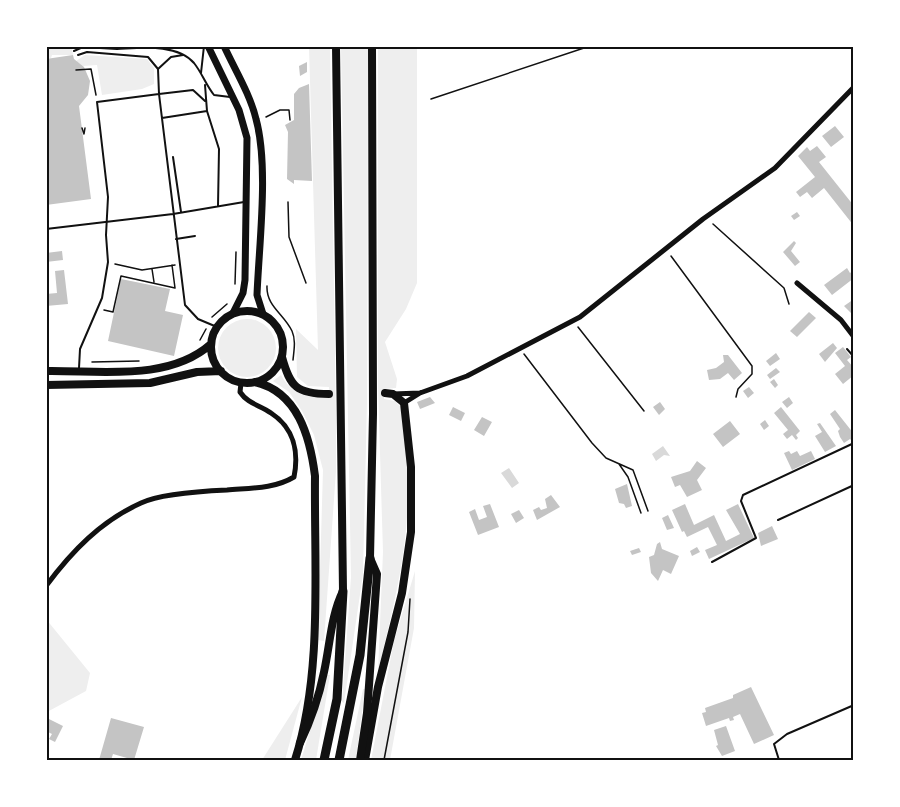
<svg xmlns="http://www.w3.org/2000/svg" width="900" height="807" font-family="Barlow,sans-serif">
  <rect width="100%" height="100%" fill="#fff"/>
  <!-- green -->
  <path fill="#eee" d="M 46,47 L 75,47 L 72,48 L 73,55 L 52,55 L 51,58 L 47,59 Z
    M 309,47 L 330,47 L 336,417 L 336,471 L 324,641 L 318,640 L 323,470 L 314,435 L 302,411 L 289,392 L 273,381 L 281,375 C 292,395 308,398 329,397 L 329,387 L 308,386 L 297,377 L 296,329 L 318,350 Z
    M 341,47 L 368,47 L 367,402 L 363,574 L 344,703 L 342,702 L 351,577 Z
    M 378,47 L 417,47 L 417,283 L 406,309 L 385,342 L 397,379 L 396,388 L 384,389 L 384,399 L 395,401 L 401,407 C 403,430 407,453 408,476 C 410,543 394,606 378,671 L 383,552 L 378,387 Z
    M 85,55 L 147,59 L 154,68 L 154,84 L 142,89 L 102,95 L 97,65 L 83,66 L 76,61 Z
    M218 348a29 29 0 1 1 58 0a29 29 0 1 1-58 0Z
    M 415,571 L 414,628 L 390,760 L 371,760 L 394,641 Z
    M 46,619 L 90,673 L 86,691 L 47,712 Z
    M 327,675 L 330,675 L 316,760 L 301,760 Z
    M 363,689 L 365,689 L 356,760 L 348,760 Z
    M 302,697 L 285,760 L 262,760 Z"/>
  <!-- water -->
  <path fill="#d9d9d9" d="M 663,446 L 670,456 L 664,455 L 656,461 L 652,454 Z
    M 509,468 L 519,483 L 512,488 L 501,473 Z"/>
  <!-- building -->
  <path fill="#c4c4c4" d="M 73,55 L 74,59 L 84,67 L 90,81 L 88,95 L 79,106 L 91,199 L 46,205 L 46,59 Z
    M 307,62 L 307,72 L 300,76 L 299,66 Z
    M 309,84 L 312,181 L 294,180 L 294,184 L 287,179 L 288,132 L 285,125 L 294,120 L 294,94 L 299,88 Z
    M 835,126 L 844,137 L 831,147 L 822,136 Z
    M 817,146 L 826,157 L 819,162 L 854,206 L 854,226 L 824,188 L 812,198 L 807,192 L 800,197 L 796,192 L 815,177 L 798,156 L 807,147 L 810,151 Z
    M 797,212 L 800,216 L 794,220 L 791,216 Z
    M 794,241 L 796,243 L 791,251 L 800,262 L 795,266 L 783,252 Z
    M 62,251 L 63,260 L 46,262 L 46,253 Z
    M 847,268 L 850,273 L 854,270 L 854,278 L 832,295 L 824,285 Z
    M 64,270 L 68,304 L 46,306 L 46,294 L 57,293 L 55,271 Z
    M 121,279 L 170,289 L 165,311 L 183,315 L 174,356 L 108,341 Z
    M 854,299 L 854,316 L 844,306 Z
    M 809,312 L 816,318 L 797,337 L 790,331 Z
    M 833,343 L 837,348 L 825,362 L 819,354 Z
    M 843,347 L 851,357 L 847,360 L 854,368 L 854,375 L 843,384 L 835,374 L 845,366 L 835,353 Z
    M 776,353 L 780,359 L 770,366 L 766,361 Z
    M 723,355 L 728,355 L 742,373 L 734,380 L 728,373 L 720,379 L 709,380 L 707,370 L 716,368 L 724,362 Z
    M 776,368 L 780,372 L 770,379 L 767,375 Z
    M 774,379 L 778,385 L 775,388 L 770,382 Z
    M 749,387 L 754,393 L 748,398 L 743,391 Z
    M 430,397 L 435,403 L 420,409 L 417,402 Z
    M 789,397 L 793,403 L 787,408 L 782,402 Z
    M 660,402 L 665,409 L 659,415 L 653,407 Z
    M 453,407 L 465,413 L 461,421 L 449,415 Z
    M 781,407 L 800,431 L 796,435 L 798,438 L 796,440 L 792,435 L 787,439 L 783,434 L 788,430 L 774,413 Z
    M 835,410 L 854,434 L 851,440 L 850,439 L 844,443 L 840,437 L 838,431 L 840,429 L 830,414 Z
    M 482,417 L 492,422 L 484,436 L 474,430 Z
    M 765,420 L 769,426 L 764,430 L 760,424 Z
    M 730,421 L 740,434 L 723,447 L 713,434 Z
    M 820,423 L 836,446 L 825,452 L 815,436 L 822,432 L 817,424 Z
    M 789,451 L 791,454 L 797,451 L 800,456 L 811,451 L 815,459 L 792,470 L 784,453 Z
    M 697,461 L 706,468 L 697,480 L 702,490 L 687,497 L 680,485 L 675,487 L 671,477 L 690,471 Z
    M 627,484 L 632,506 L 626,508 L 624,504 L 619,503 L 615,489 Z
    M 551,495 L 560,507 L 537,520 L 533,510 L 539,507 L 541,510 L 547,508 L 545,499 Z
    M 490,504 L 499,527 L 478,535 L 469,512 L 475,509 L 479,520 L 487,517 L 483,506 Z
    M 685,504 L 694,525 L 714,515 L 726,541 L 740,534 L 726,510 L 738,504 L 754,538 L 709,559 L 705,550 L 717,545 L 708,527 L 687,537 L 684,531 L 682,532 L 672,510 Z
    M 519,510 L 524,518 L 516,523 L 511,514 Z
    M 668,515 L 674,528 L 667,530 L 662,518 Z
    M 772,526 L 778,539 L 761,546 L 758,533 Z
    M 660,542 L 662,549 L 679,556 L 671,574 L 663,570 L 658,581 L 651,573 L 649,557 L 654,555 L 657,544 Z
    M 697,547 L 700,552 L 692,556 L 690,551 Z
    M 639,548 L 641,552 L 632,555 L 630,551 Z
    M 751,687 L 774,735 L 754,744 L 740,714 L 733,717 L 734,720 L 730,721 L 729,718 L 706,726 L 702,713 L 706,712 L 705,708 L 733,698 L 733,695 Z
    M 111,718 L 144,727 L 134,760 L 113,754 L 111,760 L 99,760 Z
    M 49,719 L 63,726 L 55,742 L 49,739 L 52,734 L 46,731 Z
    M 726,726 L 735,751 L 722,756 L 716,746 L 718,745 L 714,730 Z"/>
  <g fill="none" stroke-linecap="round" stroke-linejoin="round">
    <!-- path -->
    <path stroke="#111" stroke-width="1.5" d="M 76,70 L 91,69 L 96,95
      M 431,99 L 590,46
      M 266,117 L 280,110 L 289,110 L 290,120
      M 82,128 L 84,134 L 85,128
      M 288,202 L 289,237 L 306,283
      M 713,224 L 784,288 L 789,304
      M 671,256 L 752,366 L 752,374 L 738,389 L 736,397
      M 115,264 L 142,270 L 175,265
      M 152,269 L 154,282
      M 235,284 L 236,252
      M 267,286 C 266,306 284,314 292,331 C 296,340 294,350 293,360
      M 104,310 L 113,312 L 121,276 L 175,288 L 172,265
      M 212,317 L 227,304
      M 578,327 L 644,411
      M 200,340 L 206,329
      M 524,354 L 592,443 L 606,458 L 633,470 L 648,511
      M 92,362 L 139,361
      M 619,464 L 628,477 L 641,513
      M 384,760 L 408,632 L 410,599"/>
    <!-- service -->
    <path stroke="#111" stroke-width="2" d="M 117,49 C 140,48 177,43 194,63 C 202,73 206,85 214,95 L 230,97
      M 74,51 L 83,47 L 117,49 L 121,46
      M 78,55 L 87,52 L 148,57 L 158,69 L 159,94 L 193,90 L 205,101
      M 158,69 L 171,57 L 183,55
      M 201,73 L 204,46
      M 205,85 L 207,111 L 219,149 L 218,206
      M 162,118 L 207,111
      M 173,157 L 181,212
      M 46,229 L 173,214 L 244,202
      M 176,239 L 195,236
      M 847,349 L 854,357
      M 79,368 L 80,349 L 102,298 L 108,262 L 106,235 L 108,197 L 97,102 L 159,94 L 185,305 L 198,319 L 217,327
      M 778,520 L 854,485
      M 712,562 L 756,538 L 741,501 L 743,495 L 854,443
      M 779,760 L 774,744 L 787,734 L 854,705"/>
    <!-- minor -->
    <path stroke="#111" stroke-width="5" d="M 797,283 L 841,320 L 854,337
      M 393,394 L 420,393 L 467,376 L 580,317 L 703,219 L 775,168 L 854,87
      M 404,403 L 420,393
      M 46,586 C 72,551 101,521 141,503 C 160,494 205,491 227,490 C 250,488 274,489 294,477 C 299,452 294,428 271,413 C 260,405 248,404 240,392 L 241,383"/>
    <!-- tertiary -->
    <path stroke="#111" stroke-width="7" d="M 208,46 L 239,110 L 247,138 L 245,280 L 243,293 L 233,313
      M 224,46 C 235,70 250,94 256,119 C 269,166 259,244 257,295 L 263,314"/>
    <!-- secondary -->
    <path stroke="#111" stroke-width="8" d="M211 347a36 36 0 1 1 72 0a36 36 0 1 1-72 0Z
      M 282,357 C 290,387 297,394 329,394
      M 46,371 C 100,370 168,382 211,344
      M 255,382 C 298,392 310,437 315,476 C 314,568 323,673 295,760
      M 46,385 L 150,383 L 197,372 L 221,371
      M 365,760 L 378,687 L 402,593 L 411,532 L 411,467 L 404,403 L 393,394 L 385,393"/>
    <!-- primary -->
    <path stroke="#111" stroke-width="8" d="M 300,743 C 311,720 319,697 324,672 C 330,645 331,615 343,591 L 336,46
      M 360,760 L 367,713 L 377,574 L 370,558 L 373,414 L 372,46"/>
    <!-- trunk -->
    <path stroke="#111" stroke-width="9" d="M 324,760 L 337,699 L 343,591
      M 339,760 L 360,655 L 370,558"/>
  </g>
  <!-- border -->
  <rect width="900" height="807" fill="none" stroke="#ffffff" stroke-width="96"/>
  <rect x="48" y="48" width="804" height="711" fill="none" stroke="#111" stroke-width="2"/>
</svg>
